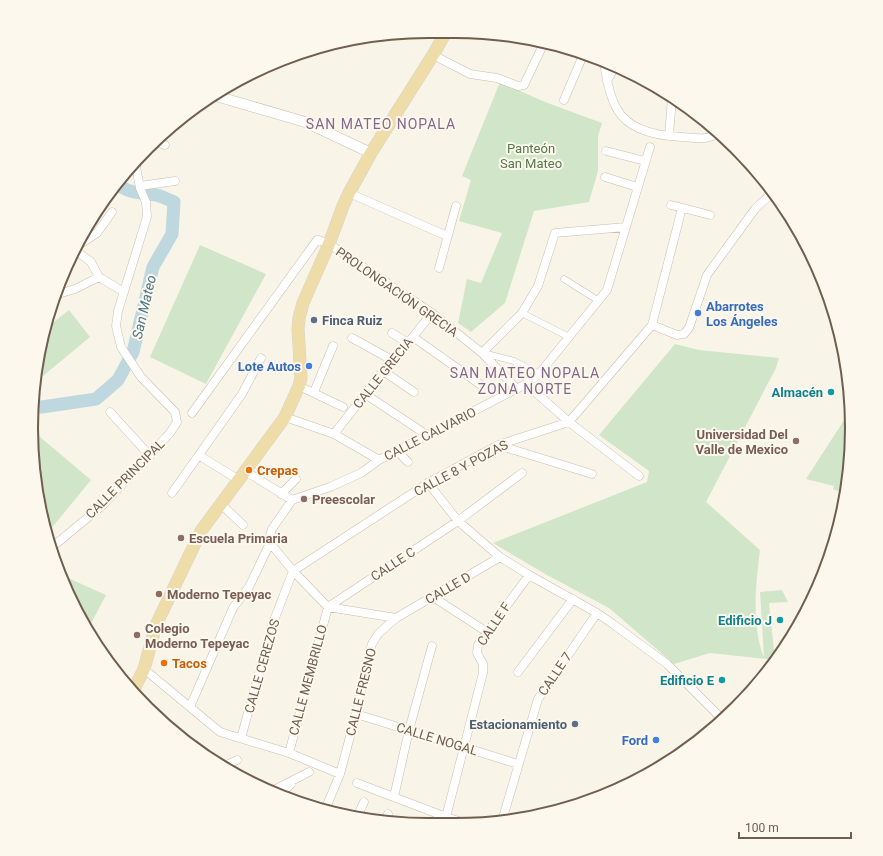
<svg xmlns="http://www.w3.org/2000/svg" width="883" height="856" font-family="Roboto,sans-serif">
  <rect width="100%" height="100%" fill="#f9f4e8"/>
  <!-- green -->
  <path fill="#d1e5c8" d="M 500,82 L 545,102 L 602,123 L 598,136 L 598,171 L 589,202 L 534,211 L 505,303 L 471,332 L 458,323 L 467,279 L 481,283 L 502,233 L 459,221 L 471,180 L 462,176 Z
    M 200,245 L 266,274 L 206,384 L 150,357 Z
    M 69,310 L 90,337 L 43,376 L 37,367 L 45,329 Z
    M 675,344 L 699,350 L 779,358 L 776,368 L 706,502 L 760,550 C 756,582 751,627 764,657 L 760,592 L 782,590 L 788,602 L 769,603 L 775,660 L 710,653 L 674,664 L 609,608 L 547,575 L 493,543 L 647,482 L 649,471 L 599,435 Z
    M 848,414 L 851,415 L 849,480 L 845,494 L 833,489 L 834,486 L 806,479 Z
    M 33,431 L 91,480 L 50,530 L 44,525 L 32,454 Z
    M 68,578 L 106,595 L 88,629 L 72,604 L 64,583 Z
    M 763,671 L 766,672 L 754,690 L 746,697 L 741,693 Z"/>
  <g fill="none" stroke-linecap="round" stroke-linejoin="round">
    <!-- river -->
    <path stroke="#bfd8e0" stroke-width="13" d="M 33,407 L 42,407 L 96,399 L 118,380 L 133,352 L 153,267 L 172,234 L 174,202 C 168,200 162,196 156,195 C 143,193 127,194 117,183"/>
    <!-- pedestrian casing -->
    <g stroke="#cabdaf" stroke-width="7">
      <path id="pedestrian" d="M 564,279 L 599,301
        M 522,313 L 569,337
        M 483,353 L 514,361 L 539,374"/>
    </g>
    <!-- minor casing -->
    <g stroke="#cabdaf" stroke-width="9">
      <path id="minor" d="M 433,55 L 470,74 L 497,78 L 518,86 L 524,85 L 544,43
        M 604,62 C 606,77 609,95 617,109 C 629,131 659,136 682,137 C 695,138 707,141 718,133 L 718,131
        M 607,81 L 615,67
        M 564,100 L 584,53
        M 669,136 L 672,98
        M 156,142 L 165,145
        M 606,151 L 645,161
        M 605,177 L 637,187
        M 140,186 L 175,181
        M 349,193 L 447,236
        M 671,205 L 710,215
        M 76,247 L 97,233 L 112,212
        M 75,250 L 91,262 L 99,277 L 124,292
        M 439,268 L 456,206
        M 55,295 L 75,289 L 99,277
        M 652,325 L 677,335 L 684,334 L 689,328 L 707,275 L 755,209 L 773,192
        M 392,333 L 408,343
        M 413,337 L 481,385
        M 352,338 L 392,360
        M 482,353 L 522,313 L 538,286 L 555,233 L 626,227
        M 383,371 L 414,392
        M 526,384 L 569,422 L 639,476
        M 299,386 L 343,407
        M 314,392 L 333,346
        M 365,394 L 427,435
        M 110,412 L 150,456
        M 192,413 L 317,240 L 319,240 L 329,244 L 432,313 L 482,353 L 517,389
        M 285,417 L 334,434 L 379,460
        M 334,434 L 383,371 L 408,343 L 432,313
        M 498,445 L 592,474
        M 397,451 L 408,462
        M 200,456 L 239,480
        M 245,471 L 292,500
        M 428,483 L 458,521 L 500,557 L 529,575 L 597,613 L 613,624 L 667,664 L 722,719
        M 172,493 L 242,394 L 261,358
        M 281,494 L 296,479
        M 221,504 L 243,525
        M 270,543 L 293,571 L 328,607 L 396,618
        M 51,548 L 103,505 L 170,433 L 177,422 L 175,412 L 141,377 L 121,347 L 116,326 L 118,311 L 147,217 L 146,202 L 140,188 L 135,161
        M 433,597 L 487,632
        M 144,669 L 220,732 L 289,753 L 340,774
        M 518,672 L 573,599
        M 190,707 L 233,608 L 249,587 L 270,543 L 270,536 L 272,529 L 292,500 L 330,487 L 361,473 L 379,460 L 526,384 L 539,374 L 607,290 L 650,147
        M 356,714 L 518,764
        M 241,738 L 273,623 L 293,571 L 428,483 L 498,445 L 569,422 L 652,325 L 682,208
        M 289,753 L 328,607 L 458,521 L 522,473
        M 222,767 L 237,760
        M 357,783 L 446,817 L 468,824
        M 272,791 L 309,772
        M 280,795 L 291,784
        M 394,797 L 409,730 L 432,646
        M 325,810 L 340,774 L 356,714 L 368,657 L 372,644 L 378,634 L 396,618 L 500,557
        M 357,817 L 364,802
        M 446,817 L 483,673 L 483,664 L 477,653 L 478,645 L 529,575
        M 502,821 L 538,699 L 597,613
        M 384,822 L 388,814"/>
    </g>
    <!-- tertiary casing -->
    <g stroke="#cabdaf" stroke-width="11">
      <path id="tertiary" d="M 216,96 L 305,122 L 371,153"/>
    </g>
    <!-- primary casing -->
    <g stroke="#d7d2ce" stroke-width="13">
      <path id="primary" d="M 133,691 L 144,669 L 156,625 L 201,531 L 285,417 L 299,386 L 301,378 L 298,329 L 299,318 L 303,303 L 329,244 L 343,206 L 349,193 L 371,153 L 433,55 L 446,32"/>
    </g>
    <!-- pedestrian -->
    <use href="#pedestrian" stroke="#fff" stroke-width="6"/>
    <!-- minor -->
    <use href="#minor" stroke="#fff" stroke-width="8"/>
    <!-- tertiary -->
    <use href="#tertiary" stroke="#fff" stroke-width="10"/>
    <!-- primary -->
    <use href="#primary" stroke="#efdda9" stroke-width="12"/>
  </g>
  <!-- markers -->
  <g fill="#3f7fe0" stroke="#fdf8ee" stroke-width="1.5">
    <circle cx="698" cy="313" r="4"/>
    <circle cx="309" cy="366" r="4"/>
    <circle cx="656" cy="740" r="4"/>
  </g>
  <g fill="#5c6f8a" stroke="#fdf8ee" stroke-width="1.5">
    <circle cx="314" cy="320" r="4"/>
    <circle cx="575" cy="724" r="4"/>
  </g>
  <g fill="#0f9aa8" stroke="#fdf8ee" stroke-width="1.5">
    <circle cx="831" cy="392" r="4"/>
    <circle cx="780" cy="620" r="4"/>
    <circle cx="722" cy="680" r="4"/>
  </g>
  <g fill="#8d6e63" stroke="#fdf8ee" stroke-width="1.5">
    <circle cx="796" cy="441" r="4"/>
    <circle cx="304" cy="499" r="4"/>
    <circle cx="181" cy="538" r="4"/>
    <circle cx="159" cy="594" r="4"/>
    <circle cx="137" cy="635" r="4"/>
  </g>
  <g fill="#e8710a" stroke="#fdf8ee" stroke-width="1.5">
    <circle cx="249" cy="470" r="4"/>
    <circle cx="164" cy="663" r="4"/>
  </g>
  <g text-anchor="middle" dominant-baseline="central" stroke-width="4" stroke-linejoin="round" paint-order="stroke">
    <!-- park labels -->
    <g font-size="13" fill="#547a4c" stroke="#fdf8ee">
      <text x="531" y="148">Panteón<tspan x="531" dy="15">San Mateo</tspan></text>
    </g>
    <!-- street labels -->
    <g font-size="13" fill="#705e4f" stroke="#fdf8ee">
      <text transform="translate(397 292) rotate(35)">PROLONGACIÓN GRECIA</text>
      <text transform="translate(383 373) rotate(-51)">CALLE GRECIA</text>
      <text transform="translate(430 434) rotate(-27)">CALLE CALVARIO</text>
      <text transform="translate(461 468) rotate(-28)">CALLE 8 Y POZAS</text>
      <text transform="translate(125 479) rotate(-45)">CALLE PRINCIPAL</text>
      <text transform="translate(393 564) rotate(-33)">CALLE C</text>
      <text transform="translate(448 588) rotate(-30)">CALLE D</text>
      <text transform="translate(494 624) rotate(-56)">CALLE F</text>
      <text transform="translate(262 666) rotate(-74)">CALLE CEREZOS</text>
      <text transform="translate(555 674) rotate(-56)">CALLE 7</text>
      <text transform="translate(308 680) rotate(-75)">CALLE MEMBRILLO</text>
      <text transform="translate(361 692) rotate(-76)">CALLE FRESNO</text>
      <text transform="translate(437 739) rotate(17)">CALLE NOGAL</text>
    </g>
    <!-- shop labels -->
    <g font-size="13" font-weight="bold" fill="#366cbe" stroke="#fdf8ee" text-anchor="end">
      <text x="706" y="306" text-anchor="start">Abarrotes<tspan x="706" dy="15">Los Ángeles</tspan></text>
      <text x="301" y="366">Lote Autos</text>
      <text x="648" y="740">Ford</text>
    </g>
    <!-- service labels -->
    <g font-size="13" font-weight="bold" fill="#4e5e75" stroke="#fdf8ee" text-anchor="start">
      <text x="322" y="320">Finca Ruiz</text>
      <text x="567" y="724" text-anchor="end">Estacionamiento</text>
    </g>
    <!-- culture labels -->
    <g font-size="13" font-weight="bold" fill="#0d838f" stroke="#fdf8ee" text-anchor="end">
      <text x="823" y="392">Almacén</text>
      <text x="772" y="620">Edificio J</text>
      <text x="714" y="680">Edificio E</text>
    </g>
    <!-- education labels -->
    <g font-size="13" font-weight="bold" fill="#785e54" stroke="#fdf8ee" text-anchor="start">
      <text x="788" y="434" text-anchor="end">Universidad Del<tspan x="788" dy="15">Valle de Mexico</tspan></text>
      <text x="312" y="499">Preescolar</text>
      <text x="189" y="538">Escuela Primaria</text>
      <text x="167" y="594">Moderno Tepeyac</text>
      <text x="145" y="628">Colegio<tspan x="145" dy="15">Moderno Tepeyac</tspan></text>
    </g>
    <!-- food labels -->
    <g font-size="13" font-weight="bold" fill="#c56008" stroke="#fdf8ee" text-anchor="start">
      <text x="257" y="470">Crepas</text>
      <text x="172" y="663">Tacos</text>
    </g>
    <!-- neighbourhood labels -->
    <g font-size="14" letter-spacing="1" fill="#84678c" stroke="#fdf8ee">
      <text x="381" y="124">SAN MATEO NOPALA</text>
      <text x="525" y="373">SAN MATEO NOPALA<tspan x="525" dy="16">ZONA NORTE</tspan></text>
    </g>
    <!-- water labels -->
    <g font-size="14" font-style="italic" fill="#4f7887" stroke="#fdf8ee">
      <text transform="translate(144 307) rotate(-77)">San Mateo</text>
    </g>
  </g>
  <!-- crop -->
  <path d="M0 0H883V856H0ZM428 38H455A390 390 0 0 1 845 428V428A390 390 0 0 1 455 818H428A390 390 0 0 1 38 428V428A390 390 0 0 1 428 38Z" fill="#fdf8ee" fill-rule="evenodd"/>
  <path fill="none" stroke="#705e4f" stroke-width="2" d="M428 38H455A390 390 0 0 1 845 428V428A390 390 0 0 1 455 818H428A390 390 0 0 1 38 428V428A390 390 0 0 1 428 38Z"/>
  <!-- scale -->
  <path d="M739 832v6h112v-6" fill="none" stroke="#705e4f" stroke-width="2"/>
  <text x="745" y="832" font-size="12" fill="#705e4f" stroke="#fdf8ee" stroke-width="3" paint-order="stroke">100 m</text>
</svg>
